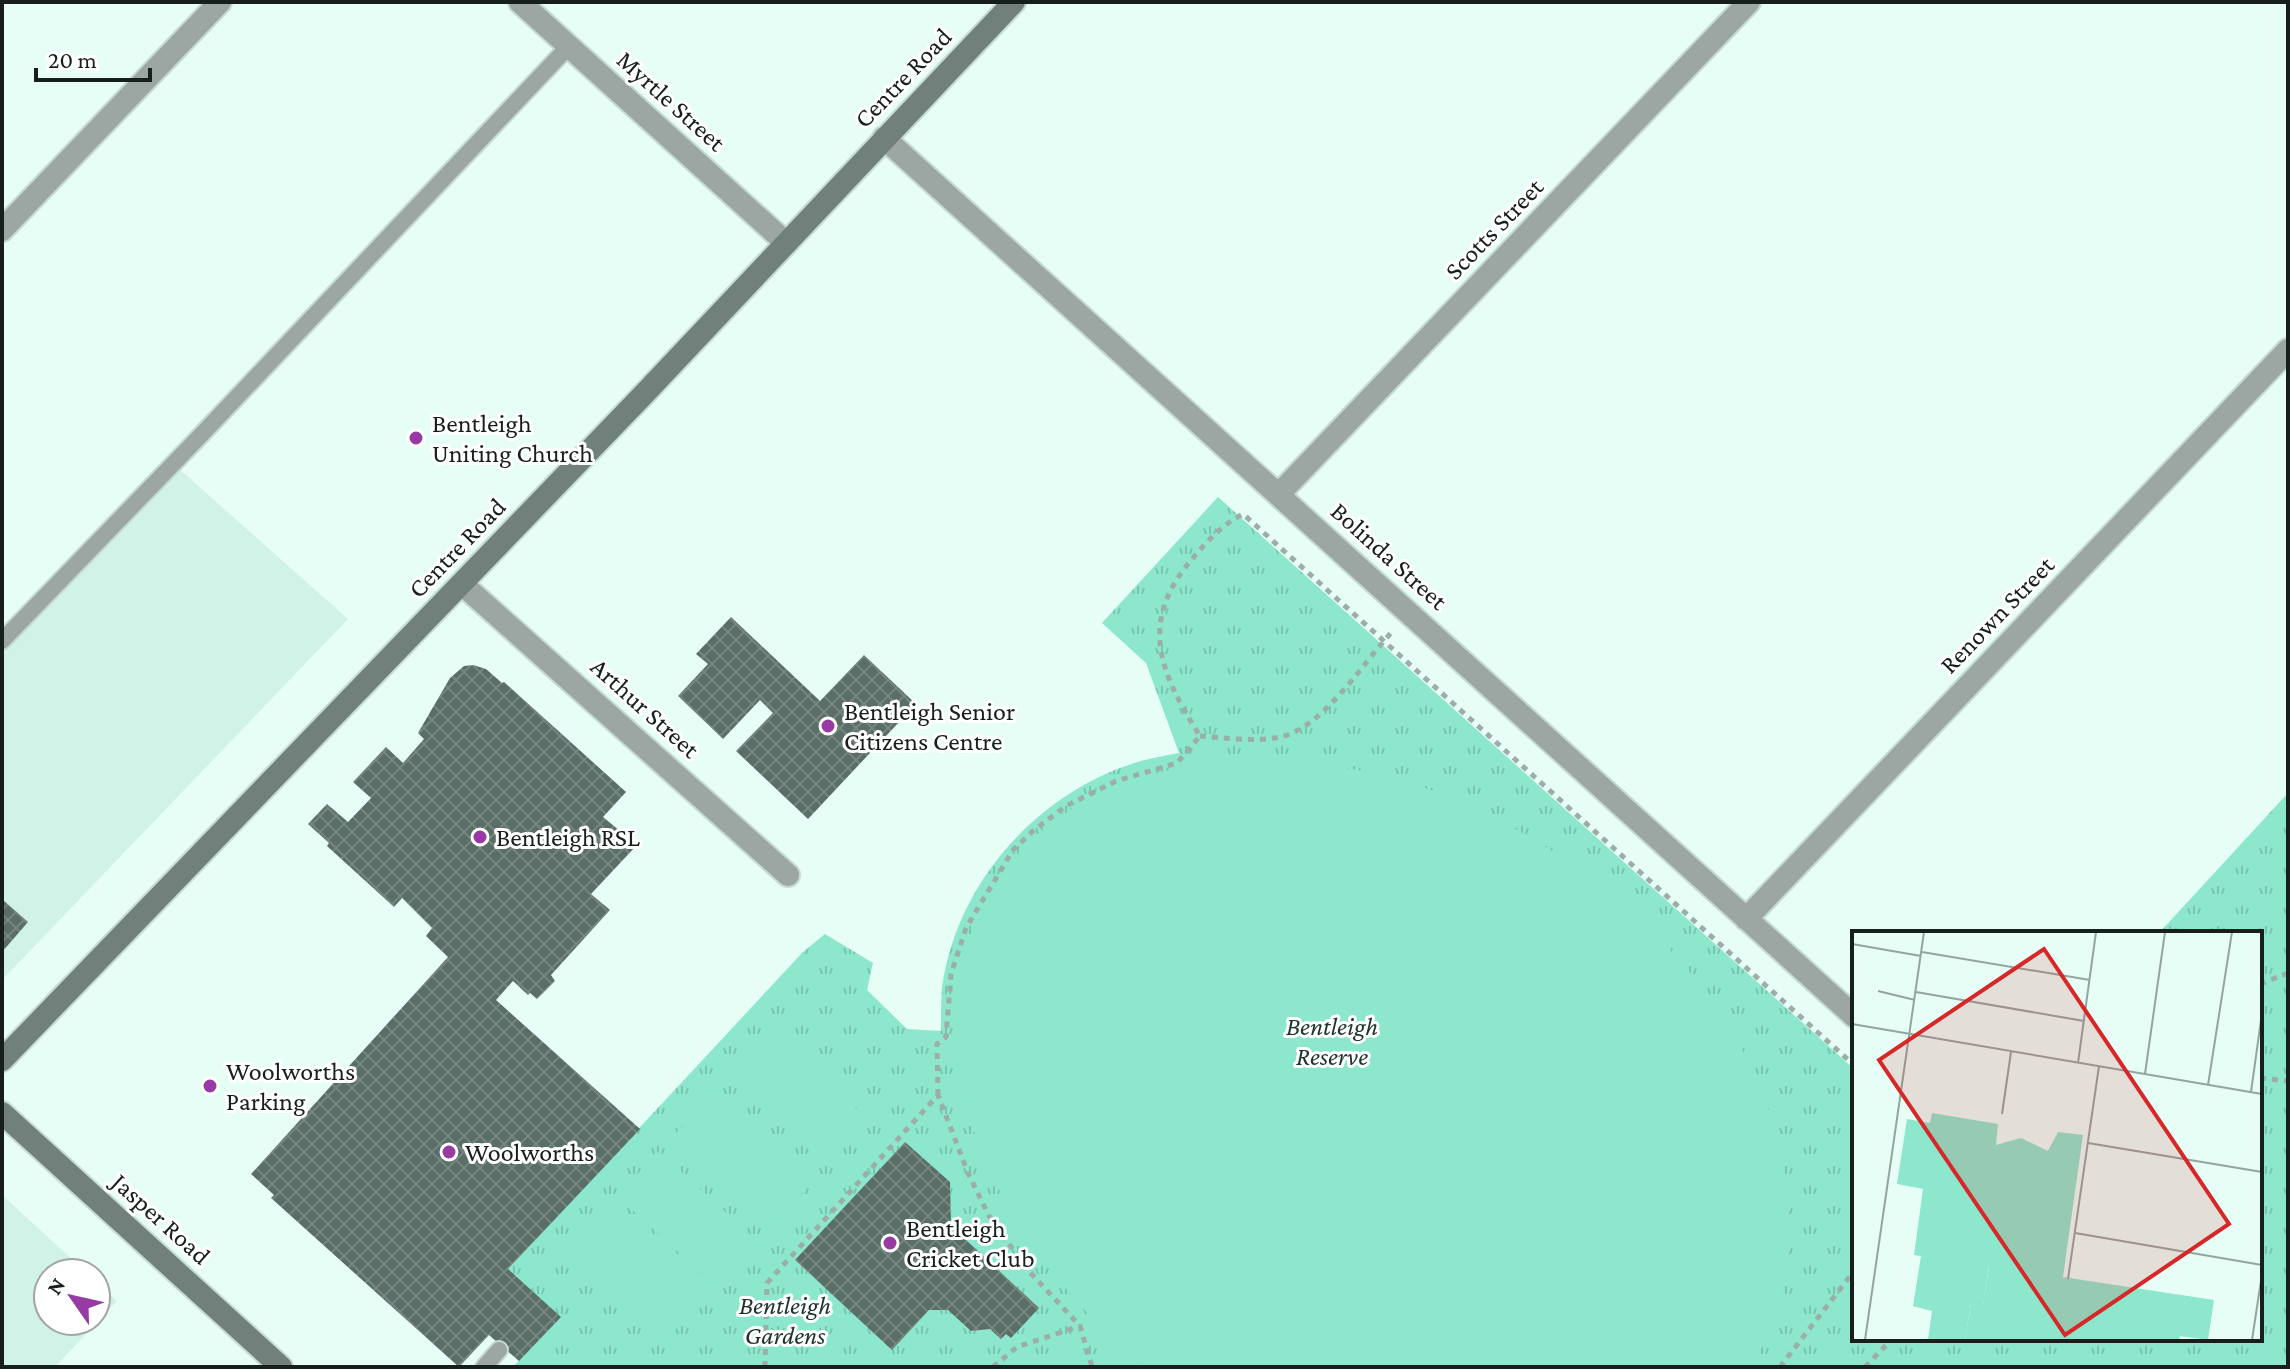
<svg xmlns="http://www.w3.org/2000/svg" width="2290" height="1369" font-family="'Crimson Pro',serif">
  <defs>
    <pattern id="grass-tufts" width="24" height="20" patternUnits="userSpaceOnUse" patternTransform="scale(2)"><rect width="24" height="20" fill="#8ce7cc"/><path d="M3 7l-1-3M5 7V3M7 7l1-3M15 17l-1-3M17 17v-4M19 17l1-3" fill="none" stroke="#78c6af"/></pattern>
    <pattern id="building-cross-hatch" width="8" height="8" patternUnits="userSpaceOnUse" patternTransform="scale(2)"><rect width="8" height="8" fill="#596e67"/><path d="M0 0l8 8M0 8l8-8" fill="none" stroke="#768580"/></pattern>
  </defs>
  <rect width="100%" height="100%" fill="#e6fef6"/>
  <!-- built -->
  <path fill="#d1f2e7" d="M 177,467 L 348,619 L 2,980 L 2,650 Z
    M 2,1195 L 87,1273 L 48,1273 L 48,1321 L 96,1321 L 96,1282 L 117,1301 L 55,1367 L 2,1367 Z"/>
  <!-- grass -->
  <path fill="url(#grass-tufts)" d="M 1218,497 L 1854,1069 L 1854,1339 L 2260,1339 L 2260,933 L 2159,933 L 2288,793 L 2288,1367 L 513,1367 L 560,1317 L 508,1269 L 803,952 L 825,934 L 873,963 L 867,990 L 907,1029 L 941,1031 C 941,1017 941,1002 942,988 C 956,886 1033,797 1131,764 C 1146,759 1163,756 1179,753 L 1146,663 L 1102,623 Z"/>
  <!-- pitch -->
  <path fill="#8ce7cc" d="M 1262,760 C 1306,763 1351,766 1394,778 C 1574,830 1760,988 1786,1182 C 1795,1248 1788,1311 1750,1367 L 1147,1367 C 1012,1262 893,1057 993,892 C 1003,875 1013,857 1028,843 C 1058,813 1103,789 1143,777 C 1181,765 1222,762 1262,760 Z
    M 770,1030 L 868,1120 L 827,1166 L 728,1075 Z
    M 718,1088 L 816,1178 L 775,1223 L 676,1133 Z
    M 659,1151 L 757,1241 L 715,1286 L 617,1196 Z
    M 607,1207 L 706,1297 L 664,1342 L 566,1252 Z"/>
  <!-- building -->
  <path fill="url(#building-cross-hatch)" d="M 731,617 L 820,701 L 864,655 L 916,704 L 808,819 L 736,751 L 773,713 L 760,700 L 723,739 L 678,696 L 708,664 L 696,654 Z
    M 473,665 L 486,669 L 502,683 L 504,682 L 626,792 L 603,817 L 637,845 L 591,894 L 610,910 L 551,975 L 555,981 L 537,999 L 530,993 L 528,995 L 513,981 L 496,1000 L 640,1129 L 508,1269 L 561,1317 L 519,1361 L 489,1335 L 459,1367 L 271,1198 L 274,1195 L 251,1174 L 448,957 L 426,936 L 432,928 L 402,898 L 394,907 L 327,846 L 329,843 L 308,824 L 327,804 L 348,822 L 371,798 L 353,782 L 386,747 L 403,763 L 424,739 L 418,733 L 450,678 L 464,666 Z
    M 2,899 L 28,922 L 2,952 Z
    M 905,1142 L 950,1182 L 951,1226 L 1039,1308 L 1011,1338 L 1006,1334 L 1001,1339 L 990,1329 L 971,1331 L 948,1310 L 929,1310 L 892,1350 L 795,1260 Z"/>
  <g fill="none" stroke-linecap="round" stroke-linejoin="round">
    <!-- service casing -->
    <g stroke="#c5dad3" stroke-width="20">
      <path id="service" d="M 2,641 L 203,433 L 569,46
        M 484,1367 L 499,1350"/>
    </g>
    <!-- minor casing -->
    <g stroke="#c5dad3" stroke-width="26">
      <path id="minor" d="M 520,2 L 785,242
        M 884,138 L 1854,1016
        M 2,230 L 220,2
        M 1279,494 L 1749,2
        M 462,584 L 788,875
        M 1746,919 L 2288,350"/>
    </g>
    <!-- secondary casing -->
    <g stroke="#c5dad3" stroke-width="26">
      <path id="secondary" d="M 2,1060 L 646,392 L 1014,2
        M 2,1113 L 281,1367"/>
    </g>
    <!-- path -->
    <path stroke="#9baea7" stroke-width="5" stroke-dasharray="6 6" stroke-linecap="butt" d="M 1200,736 C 1224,738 1255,742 1280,737 C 1323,728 1362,664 1391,633
      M 2260,984 L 2288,973
      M 2260,1078 L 2288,1081
      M 938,1095 L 937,1044 L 946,1037 L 951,974 L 966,928 L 1013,850 L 1034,830 L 1066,806 L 1116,781 L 1177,763 L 1200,736 C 1159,672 1138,621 1193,558 C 1208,540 1222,525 1243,514 L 1854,1065
      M 765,1367 L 767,1283 L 938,1095 L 968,1173 L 989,1216 L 1027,1269 L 1080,1326 L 1092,1367
      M 993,1367 L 1017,1347 L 1080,1326
      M 1780,1367 L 1854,1271
      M 1865,1367 L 1892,1339"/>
    <!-- service -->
    <use href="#service" stroke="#9ca6a3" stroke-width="16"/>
    <!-- minor -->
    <use href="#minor" stroke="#9ca6a3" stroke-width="22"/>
    <!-- secondary -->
    <use href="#secondary" stroke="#71807b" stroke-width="22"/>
  </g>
  <!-- markers -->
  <g fill="#973aa3" stroke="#fff" stroke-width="3">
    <circle cx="416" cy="438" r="8"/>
    <circle cx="828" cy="726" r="8"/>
    <circle cx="480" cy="837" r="8"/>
    <circle cx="210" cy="1086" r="8"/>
    <circle cx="449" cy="1152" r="8"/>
    <circle cx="890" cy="1243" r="8"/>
  </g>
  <g text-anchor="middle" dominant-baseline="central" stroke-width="6" stroke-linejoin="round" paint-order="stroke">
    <!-- street labels -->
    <g font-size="26" fill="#161f1c" stroke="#fff">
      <text transform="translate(903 78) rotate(-46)">Centre Road</text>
      <text transform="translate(671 101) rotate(42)">Myrtle Street</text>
      <text transform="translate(1494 229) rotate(-46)">Scotts Street</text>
      <text transform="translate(457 548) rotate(-46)">Centre Road</text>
      <text transform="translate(1389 556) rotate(42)">Bolinda Street</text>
      <text transform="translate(1997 615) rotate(-46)">Renown Street</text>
      <text transform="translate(645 708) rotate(42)">Arthur Street</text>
      <text transform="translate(161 1219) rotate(42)">Jasper Road</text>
    </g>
    <!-- poi labels -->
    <g font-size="26" fill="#161f1c" stroke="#fff" text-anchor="start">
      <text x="432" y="423">Bentleigh<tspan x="432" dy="30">Uniting Church</tspan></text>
      <text x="844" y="711">Bentleigh Senior<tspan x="844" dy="30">Citizens Centre</tspan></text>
      <text x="496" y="837">Bentleigh RSL</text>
      <text x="226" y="1071">Woolworths<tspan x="226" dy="30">Parking</tspan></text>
      <text x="465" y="1152">Woolworths</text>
      <text x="906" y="1228">Bentleigh<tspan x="906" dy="30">Cricket Club</tspan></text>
    </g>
    <!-- park labels -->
    <g font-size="26" font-style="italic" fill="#1c322b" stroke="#fff">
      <text x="1332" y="1026">Bentleigh<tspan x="1332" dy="30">Reserve</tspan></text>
      <text x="785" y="1305">Bentleigh<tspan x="785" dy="30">Gardens</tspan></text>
    </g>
  </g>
  <!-- overview -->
  <g transform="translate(1852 931)">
    <rect width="410" height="410" fill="#e6fef6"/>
    <path d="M 80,182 L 146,193 L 144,214 L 169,207 L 196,220 L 206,201 L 231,204 L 211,346 L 362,369 L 356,409 L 328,405 L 327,409 L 113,409 L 119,373 L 131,374 L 137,336 L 62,324 L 71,258 L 45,253 L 55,188 L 78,192 Z" fill="#8ce7cc"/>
    <path d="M 173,210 L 202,231 L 215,279 L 200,323 L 185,335 L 166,339 L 148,333 L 134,319 L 123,295 L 120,270 L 125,245 L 138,223 L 153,211 ZM 104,297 L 113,298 L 108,331 L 137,335 L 131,375 L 119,373 L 113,409 L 76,409 L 80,380 L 61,375 L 69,325 L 99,329 Z" fill="#8ce7cc"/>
    <path fill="none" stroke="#93a59f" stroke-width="2" d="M 0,13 L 69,25M 70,21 L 238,49M 26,60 L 63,69M 64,61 L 232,90M 0,93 L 410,163M 226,132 L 244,1M 293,143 L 313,1M 356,154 L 380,1M 399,161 L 410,82M 150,183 L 159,121M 236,212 L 410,241M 223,302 L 410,334M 216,348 L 247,135M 13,409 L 72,1M 400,409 L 410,343"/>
    <path fill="#d62828" fill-opacity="0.15" stroke="#d62828" stroke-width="4" d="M 192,18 L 377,293 L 213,404 L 27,129 Z"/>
    <rect width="410" height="410" fill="none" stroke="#161f1c" stroke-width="4"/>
  </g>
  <!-- border -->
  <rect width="2290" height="1369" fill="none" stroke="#161f1c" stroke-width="8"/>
  <!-- north arrow -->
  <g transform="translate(72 1297) rotate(304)"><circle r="38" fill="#ffffff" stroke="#a2a5a4" stroke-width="2"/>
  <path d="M0-6L14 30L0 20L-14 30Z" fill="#973aa3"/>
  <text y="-12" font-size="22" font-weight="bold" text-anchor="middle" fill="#161f1c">N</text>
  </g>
  <!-- scale -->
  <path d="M36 68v12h114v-12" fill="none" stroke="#161f1c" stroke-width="4"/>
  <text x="48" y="68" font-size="24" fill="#161f1c" stroke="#ffffff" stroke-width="6" paint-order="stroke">20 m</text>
</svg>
